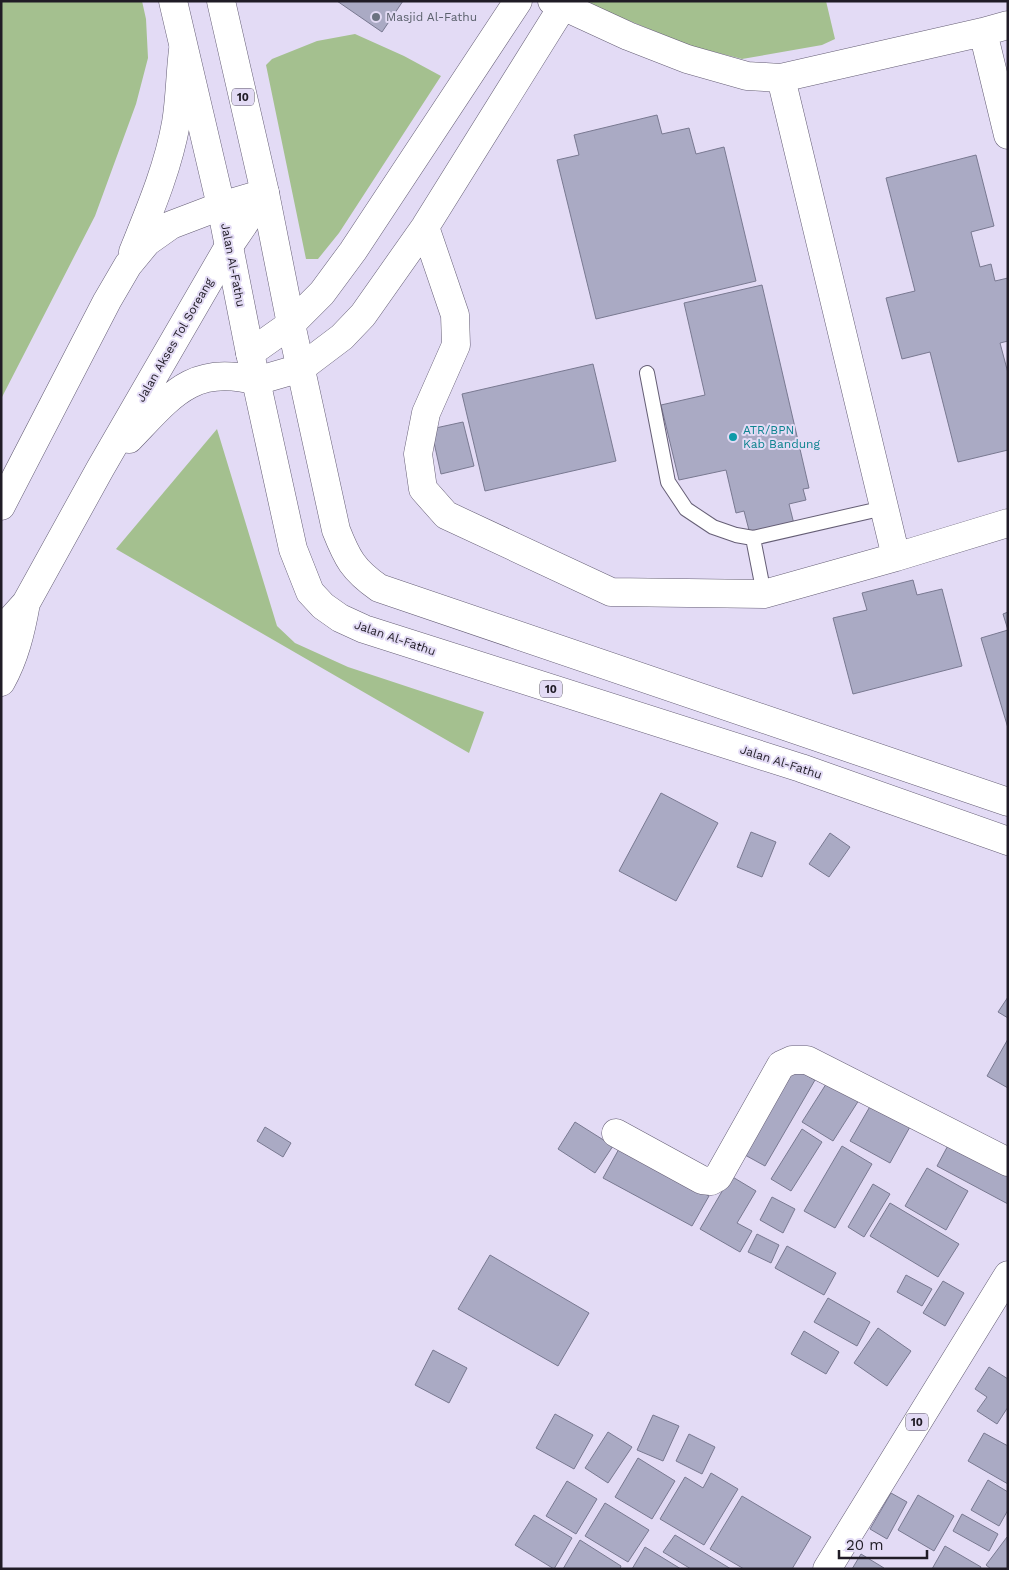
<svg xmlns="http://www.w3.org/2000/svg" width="1009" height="1570" font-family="'Work Sans',sans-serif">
  <rect width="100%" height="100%" fill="#e3dbf5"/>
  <!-- green -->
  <path fill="#a4c08f" d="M 1,1 L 142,1 L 146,19 L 148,58 L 136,104 L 95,216 L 1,399 Z
    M 584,1 L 826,1 L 835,39 L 822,45 L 742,59 L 691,46 L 583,2 Z
    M 355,34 L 404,56 L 441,76 L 339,233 L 318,259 L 306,259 L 266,65 L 272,59 L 317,41 Z
    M 217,429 L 277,626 L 295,643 L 348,667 L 484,712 L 469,753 L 116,549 Z"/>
  <!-- building -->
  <path fill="#aaaac4" stroke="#797991" d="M 337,1 L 403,1 L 382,32 Z
    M 657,115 L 662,134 L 689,128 L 696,154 L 724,147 L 756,281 L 596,319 L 557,160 L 579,155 L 574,135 Z
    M 976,155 L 994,226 L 971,232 L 980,267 L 991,264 L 995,281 L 1008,278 L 1008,341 L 1000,343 L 1008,373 L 1008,450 L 958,462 L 930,352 L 902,359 L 886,298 L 915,291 L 886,178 Z
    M 762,285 L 809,488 L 803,489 L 806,500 L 789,504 L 794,524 L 750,534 L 744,511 L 736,513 L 726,470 L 679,480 L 661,405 L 705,395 L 684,303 Z
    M 593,364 L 616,461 L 485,491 L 462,394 Z
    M 463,422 L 474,466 L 441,474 L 431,429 Z
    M 913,580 L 917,595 L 942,589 L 962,666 L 853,694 L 833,618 L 867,610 L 862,593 Z
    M 1008,612 L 1008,630 L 1003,614 Z
    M 1008,630 L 1008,728 L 981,638 Z
    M 661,793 L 718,823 L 676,901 L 619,871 Z
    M 751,832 L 776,842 L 762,877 L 737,867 Z
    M 830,833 L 850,847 L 829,877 L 809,864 Z
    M 1008,997 L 1008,1018 L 998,1012 Z
    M 1008,1039 L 1008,1088 L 987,1076 Z
    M 794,1068 L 815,1080 L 765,1166 L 745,1155 Z
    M 828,1081 L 859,1100 L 833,1141 L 802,1122 Z
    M 872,1103 L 911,1125 L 890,1163 L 850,1141 Z
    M 575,1122 L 613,1146 L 595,1173 L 558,1149 Z
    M 265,1127 L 291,1143 L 283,1157 L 257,1141 Z
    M 802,1129 L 822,1142 L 791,1191 L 771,1179 Z
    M 952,1138 L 1008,1167 L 1008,1204 L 937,1166 Z
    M 842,1146 L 872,1164 L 835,1228 L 804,1211 Z
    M 620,1147 L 709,1196 L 692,1226 L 603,1178 Z
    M 927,1168 L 968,1191 L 946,1230 L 905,1206 Z
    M 731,1176 L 756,1191 L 737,1223 L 752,1231 L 740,1252 L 700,1229 Z
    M 873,1184 L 890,1194 L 864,1237 L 848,1227 Z
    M 772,1197 L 795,1209 L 783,1233 L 760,1220 Z
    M 890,1203 L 959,1244 L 938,1277 L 870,1236 Z
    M 757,1234 L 779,1245 L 771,1263 L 748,1252 Z
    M 787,1246 L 836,1273 L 824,1295 L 775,1268 Z
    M 490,1255 L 589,1313 L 558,1366 L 458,1309 Z
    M 906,1275 L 932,1289 L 922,1306 L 897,1292 Z
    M 943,1281 L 964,1293 L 945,1326 L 923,1313 Z
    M 828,1298 L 870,1322 L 857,1346 L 814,1322 Z
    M 878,1328 L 911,1351 L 887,1386 L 854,1363 Z
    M 804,1331 L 839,1352 L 826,1374 L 791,1354 Z
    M 433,1350 L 467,1368 L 449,1403 L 415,1385 Z
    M 989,1367 L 1008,1379 L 1008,1407 L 997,1424 L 977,1411 L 987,1397 L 975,1389 Z
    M 555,1414 L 593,1435 L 574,1469 L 536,1448 Z
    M 653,1415 L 679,1426 L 663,1461 L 637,1450 Z
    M 608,1432 L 632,1447 L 608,1483 L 585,1468 Z
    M 984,1433 L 1008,1446 L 1008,1484 L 968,1461 Z
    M 689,1434 L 715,1447 L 702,1474 L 676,1461 Z
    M 638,1458 L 675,1481 L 652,1519 L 615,1497 Z
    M 711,1473 L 738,1489 L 704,1545 L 660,1519 L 685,1477 L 703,1488 Z
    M 988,1480 L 1008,1492 L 1008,1510 L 999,1526 L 971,1510 Z
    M 567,1481 L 597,1499 L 576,1534 L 546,1516 Z
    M 891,1493 L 907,1502 L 887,1539 L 870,1529 Z
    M 918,1495 L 954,1516 L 934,1551 L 898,1530 Z
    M 742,1496 L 811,1537 L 792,1569 L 744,1569 L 710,1549 Z
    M 605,1503 L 649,1530 L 628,1562 L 585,1536 Z
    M 962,1514 L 998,1534 L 989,1551 L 953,1531 Z
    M 534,1515 L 572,1538 L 554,1569 L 515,1545 Z
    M 675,1535 L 731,1569 L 691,1569 L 663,1552 Z
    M 1007,1537 L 1008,1569 L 991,1569 L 986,1565 Z
    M 580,1540 L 621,1566 L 620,1569 L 563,1569 Z
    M 945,1546 L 981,1567 L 980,1569 L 932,1569 Z
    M 645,1547 L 681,1569 L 632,1569 Z
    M 861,1554 L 884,1568 L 883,1569 L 852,1569 Z"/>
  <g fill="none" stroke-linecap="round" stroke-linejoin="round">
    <!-- lane casing -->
    <g stroke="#655e75" stroke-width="16">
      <path id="lane" d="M 647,373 L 668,482 L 686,509 L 713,527 L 736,535 L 753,538 L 884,508
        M 753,538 L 764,594"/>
    </g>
    <!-- street casing -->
    <g stroke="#655e75" stroke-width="29">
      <path id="street" d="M 983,32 L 1008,135
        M 781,78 L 983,32 L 1008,25
        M 425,227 L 455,315 L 456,345 L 426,413 L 418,454 L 423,489 L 446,515 L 611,592 L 764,594 L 896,557 L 781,78 L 747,76 L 687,59 L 628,36 L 552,1
        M 250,353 L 291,324 L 322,293 L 353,251 L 518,1
        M 256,381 L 301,368 L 342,337 L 363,315 L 425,227 L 566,1
        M 896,557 L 1008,523
        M 616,1133 L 702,1180 L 711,1181 L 718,1177 L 781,1065 L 792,1060 L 807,1060 L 1008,1162"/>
    </g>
    <!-- secondary casing -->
    <g stroke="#655e75" stroke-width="29">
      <path id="secondary" d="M 133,252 C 150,210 168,168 176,123 C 180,99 180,74 183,50
        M 129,439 C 169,398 192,363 256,381
        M 1,506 L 107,301 L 128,265 L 147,242 L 171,225 L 221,206 L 265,193
        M 1,631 L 26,603 L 100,469 L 229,246 L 265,193
        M 1,682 C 15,657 21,631 26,603"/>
    </g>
    <!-- highway casing -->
    <g stroke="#655e75" stroke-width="29">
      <path id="highway" d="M 173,1 L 221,206 L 250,353 L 293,549 L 310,592 L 323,606 L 340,618 L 364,629 L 801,768 L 1008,841
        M 221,1 L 265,193 L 291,324 L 336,530 C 347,558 353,570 379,588 L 1008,802
        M 827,1569 L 1008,1275"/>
    </g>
    <!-- lane -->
    <use href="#lane" stroke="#fff" stroke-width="14"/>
    <!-- street -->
    <use href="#street" stroke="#fff" stroke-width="28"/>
    <!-- secondary -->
    <use href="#secondary" stroke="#fff" stroke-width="28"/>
    <!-- highway -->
    <use href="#highway" stroke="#fff" stroke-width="28"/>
  </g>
  <!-- markers -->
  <circle fill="#6b7280" stroke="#e3dbf5" stroke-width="2" cx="376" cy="17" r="5"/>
  <circle fill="#0f9aa8" stroke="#e3dbf5" stroke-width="2" cx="733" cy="437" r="5"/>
  <g text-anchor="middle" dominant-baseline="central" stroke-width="4" stroke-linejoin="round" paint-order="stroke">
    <!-- shield labels -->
    <g fill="#e3dbf5" stroke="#5a5564" stroke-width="1">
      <rect x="232" y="88.5" width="22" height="17" rx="4"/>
      <rect x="540" y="680.5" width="22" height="17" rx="4"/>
      <rect x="906" y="1413.5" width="22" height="17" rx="4"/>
    </g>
    <g font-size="11" font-weight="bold" fill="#201c26">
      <text x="243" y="97">10</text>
      <text x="551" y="689">10</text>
      <text x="917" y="1422">10</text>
    </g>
    <!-- worship labels -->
    <g font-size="12" fill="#5b616d" stroke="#e3dbf5" text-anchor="start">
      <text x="386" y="17">Masjid Al-Fathu</text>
    </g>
    <!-- street labels -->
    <g font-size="12" fill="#201c26" stroke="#e3dbf5">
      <text transform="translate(233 265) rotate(79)">Jalan Al-Fathu</text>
      <text transform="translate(175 340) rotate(-60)">Jalan Akses Tol Soreang</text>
      <text transform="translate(395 638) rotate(19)">Jalan Al-Fathu</text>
      <text transform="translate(781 762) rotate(18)">Jalan Al-Fathu</text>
    </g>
    <!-- culture labels -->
    <g font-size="12" fill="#0d838f" stroke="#e3dbf5" text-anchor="start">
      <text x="743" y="430">ATR/BPN<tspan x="743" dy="14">Kab Bandung</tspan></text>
    </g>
  </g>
  <!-- border -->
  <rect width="1009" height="1570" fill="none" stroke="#201c26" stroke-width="5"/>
  <!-- scale -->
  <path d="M839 1550v8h88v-8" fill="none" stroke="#201c26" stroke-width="2.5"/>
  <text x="846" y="1550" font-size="15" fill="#201c26" stroke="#e3dbf5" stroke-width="4" paint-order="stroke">20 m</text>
</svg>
